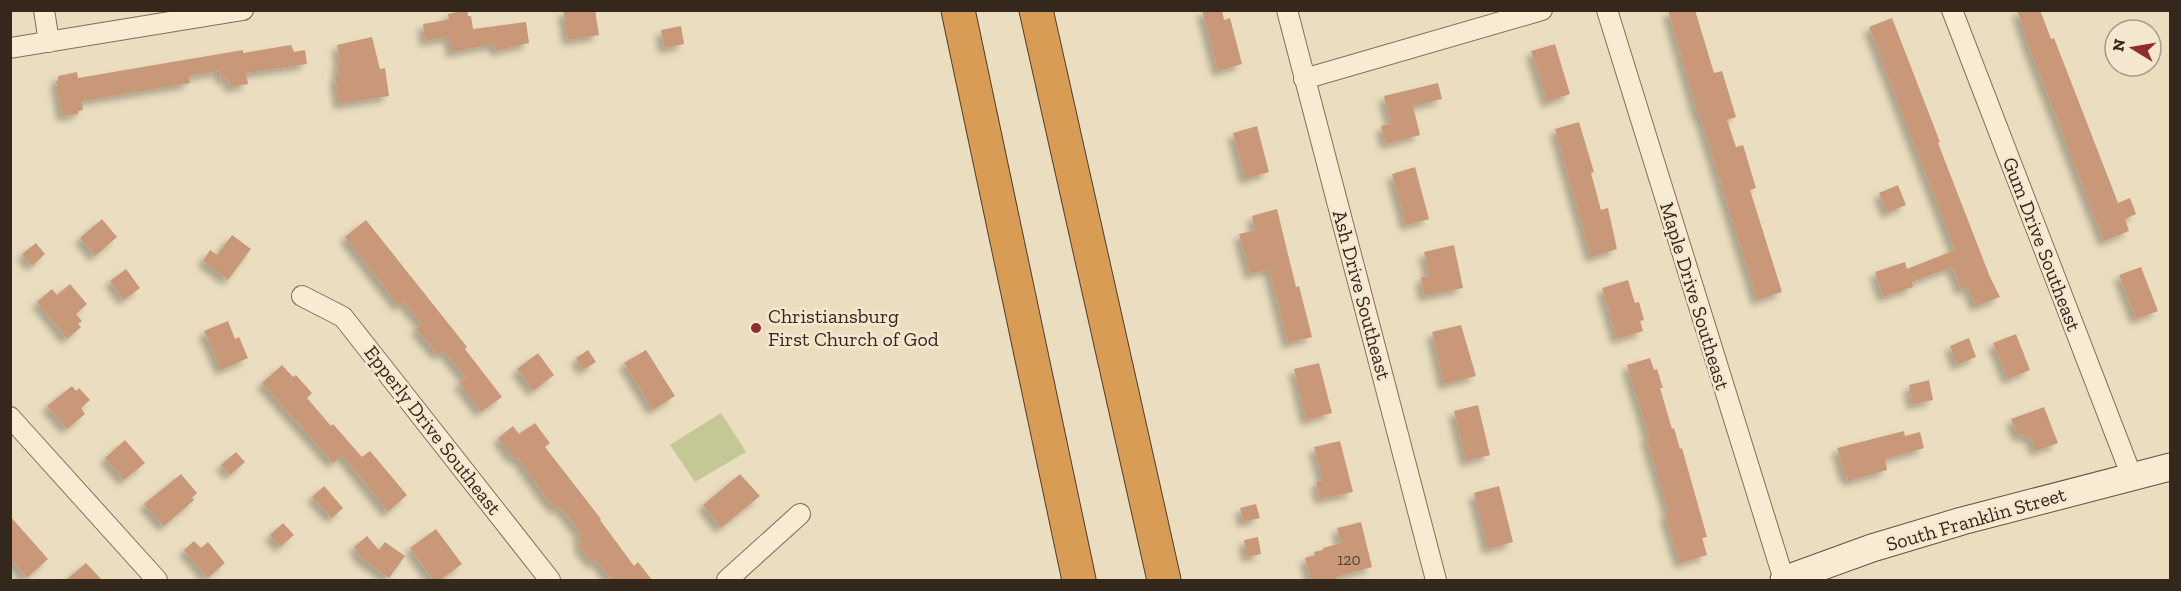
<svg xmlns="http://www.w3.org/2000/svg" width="2181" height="591" font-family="'Zilla Slab',serif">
  <defs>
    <filter id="shadow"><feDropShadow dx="-5.5" dy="5.5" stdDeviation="3" flood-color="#0004"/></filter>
  </defs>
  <rect width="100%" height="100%" fill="#ebdec0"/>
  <!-- green -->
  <path fill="#c3c895" d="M 721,413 L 746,452 L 695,482 L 670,445 Z"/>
  <!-- building -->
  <path fill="#c89878" filter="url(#shadow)" d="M 464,10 L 467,10 L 468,16 L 471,16 L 473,29 L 526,22 L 529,43 L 496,51 L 494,44 L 452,52 L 449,37 L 425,41 L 423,24 L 446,20 L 449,19 L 448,14 Z
    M 563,10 L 595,10 L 599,35 L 568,40 Z
    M 1202,10 L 1222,10 L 1224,20 L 1230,18 L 1242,64 L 1218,71 Z
    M 1668,10 L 1695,10 L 1714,73 L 1722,71 L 1736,117 L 1727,120 L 1736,147 L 1743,145 L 1756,188 L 1750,190 L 1782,292 L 1757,300 L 1700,116 L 1698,116 Z
    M 2017,10 L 2040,10 L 2051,39 L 2054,38 L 2118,203 L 2130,198 L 2136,214 L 2125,219 L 2129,231 L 2104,241 L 2029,47 Z
    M 1892,18 L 1940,142 L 1938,143 L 1990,277 L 2000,297 L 1976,306 L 1968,287 L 1961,290 L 1952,267 L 1912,282 L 1913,287 L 1883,297 L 1875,272 L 1905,262 L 1907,269 L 1955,250 L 1869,27 Z
    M 681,26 L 684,44 L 664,48 L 661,30 Z
    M 372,37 L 380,69 L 385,68 L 389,96 L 339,104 L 335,76 L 339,75 L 337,63 L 340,63 L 337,45 Z
    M 1555,44 L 1570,94 L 1547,102 L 1531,51 Z
    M 291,45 L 294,52 L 305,50 L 307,64 L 246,73 L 248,84 L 230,87 L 228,78 L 221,79 L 220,71 L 189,76 L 190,83 L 82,101 L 83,110 L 78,111 L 78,114 L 62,116 L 56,81 L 58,81 L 58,76 L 77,72 L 78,78 L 243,50 L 243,53 Z
    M 1438,83 L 1442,99 L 1413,106 L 1420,135 L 1386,144 L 1381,126 L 1391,124 L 1384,96 Z
    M 1579,122 L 1594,172 L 1591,173 L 1601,210 L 1608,208 L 1617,249 L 1591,257 L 1555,129 Z
    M 1257,126 L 1269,172 L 1245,179 L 1233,133 Z
    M 1415,167 L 1429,219 L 1406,225 L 1392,174 Z
    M 1898,185 L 1906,205 L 1887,213 L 1879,193 Z
    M 1277,209 L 1296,287 L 1299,286 L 1312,337 L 1288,343 L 1269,269 L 1250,274 L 1239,234 L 1255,230 L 1252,216 Z
    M 102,219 L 117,237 L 95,256 L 80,238 Z
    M 366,220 L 467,347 L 465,349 L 502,397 L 481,412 L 459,383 L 466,378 L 444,351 L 438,355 L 416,329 L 422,324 L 404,302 L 399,306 L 345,237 Z
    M 232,235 L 251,249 L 228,280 L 203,261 L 210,250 L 217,255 Z
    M 36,243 L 45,254 L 32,266 L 22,254 Z
    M 1454,245 L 1463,288 L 1424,296 L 1421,277 L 1429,276 L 1424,252 Z
    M 2141,267 L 2158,311 L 2136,319 L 2119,275 Z
    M 126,269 L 140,288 L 124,300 L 110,281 Z
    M 1628,280 L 1635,303 L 1639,302 L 1644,320 L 1640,321 L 1643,331 L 1617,339 L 1602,288 Z
    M 70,284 L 87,304 L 76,314 L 82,321 L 78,324 L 81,327 L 67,339 L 37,302 L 52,289 L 57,295 Z
    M 228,321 L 235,339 L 239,337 L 248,358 L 221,370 L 204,331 Z
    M 1461,325 L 1476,376 L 1444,384 L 1432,332 Z
    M 2016,334 L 2030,370 L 2008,379 L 1993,343 Z
    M 1969,338 L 1976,357 L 1957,365 L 1950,346 Z
    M 588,350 L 596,362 L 583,370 L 576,358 Z
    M 646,350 L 675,396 L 653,410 L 624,363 Z
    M 538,353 L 554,375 L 533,391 L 517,369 Z
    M 1650,358 L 1654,370 L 1657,369 L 1663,388 L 1660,388 L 1672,429 L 1674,428 L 1680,449 L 1682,448 L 1707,537 L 1702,538 L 1707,555 L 1680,563 L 1665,514 L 1669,513 L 1646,437 L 1649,436 L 1627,365 Z
    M 1319,363 L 1332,413 L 1306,420 L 1294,369 Z
    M 282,365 L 293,377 L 296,375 L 312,393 L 307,398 L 331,426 L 333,424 L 362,457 L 370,451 L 407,495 L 388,512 L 342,455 L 333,463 L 262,383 Z
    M 1929,380 L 1933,400 L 1912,404 L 1909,385 Z
    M 72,386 L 76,391 L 79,388 L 90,400 L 81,408 L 85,414 L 67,429 L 47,406 Z
    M 1478,405 L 1490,455 L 1466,461 L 1454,411 Z
    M 2044,407 L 2058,443 L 2036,451 L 2030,436 L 2025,438 L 2023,434 L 2018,436 L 2011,419 Z
    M 535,423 L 550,443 L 545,447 L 601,519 L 600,520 L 634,566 L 638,562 L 652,580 L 611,580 L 596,560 L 592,563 L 578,544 L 582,542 L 577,536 L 581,534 L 560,507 L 556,509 L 546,498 L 517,457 L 514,459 L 498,438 L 513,426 L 519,434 Z
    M 1904,431 L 1905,436 L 1920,432 L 1924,448 L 1885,459 L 1887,470 L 1848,481 L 1847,475 L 1845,476 L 1837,448 Z
    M 125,440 L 145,463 L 124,480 L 105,458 Z
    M 1340,441 L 1353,492 L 1320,499 L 1316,482 L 1323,480 L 1314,447 Z
    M 236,452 L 245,462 L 230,475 L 221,465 Z
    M 181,474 L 197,493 L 192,498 L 194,500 L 164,526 L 144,504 Z
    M 740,474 L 760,496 L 721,528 L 703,505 Z
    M 324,486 L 343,508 L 332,518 L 312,497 Z
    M 1499,486 L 1513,542 L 1488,549 L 1474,493 Z
    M 1256,504 L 1260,518 L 1243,522 L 1240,508 Z
    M 10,516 L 48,559 L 27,578 L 10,559 Z
    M 1361,522 L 1372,567 L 1336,577 L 1337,580 L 1311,580 L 1305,558 L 1315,555 L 1314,552 L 1323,550 L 1323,548 L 1341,543 L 1337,528 Z
    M 283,523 L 294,535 L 280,547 L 270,535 Z
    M 436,529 L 462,564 L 440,580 L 433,580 L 410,548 Z
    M 367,536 L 379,550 L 385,542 L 405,556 L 389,578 L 358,556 L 360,555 L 354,547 Z
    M 1258,537 L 1261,554 L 1247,557 L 1244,540 Z
    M 194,541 L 201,548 L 208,542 L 225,563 L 208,578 L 184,550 Z
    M 86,563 L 102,580 L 66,580 Z"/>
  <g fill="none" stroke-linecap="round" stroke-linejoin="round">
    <!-- street casing -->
    <g stroke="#836f59" stroke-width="22">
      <path id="street" d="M 44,10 L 49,42
        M 1287,10 L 1436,580
        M 1607,10 L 1784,580
        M 1952,10 L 2132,477
        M 10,48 L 243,10
        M 1304,79 L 1542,10
        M 302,296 L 343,317 L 550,580
        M 10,417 L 157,580
        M 727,580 L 800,514"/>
    </g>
    <!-- secondary casing -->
    <g stroke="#65503c" stroke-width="29">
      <path id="secondary" d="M 1784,580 L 1872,548 L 1962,521 L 2170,467"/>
    </g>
    <!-- highway casing -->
    <g stroke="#513e2d" stroke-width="35">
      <path id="highway" d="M 958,10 L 1079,580
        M 1036,10 L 1164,580"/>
    </g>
    <!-- street -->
    <use href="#street" stroke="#f7ebd3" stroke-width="20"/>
    <!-- secondary -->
    <use href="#secondary" stroke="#f7ebd3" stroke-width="27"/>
    <!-- highway -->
    <use href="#highway" stroke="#d89c54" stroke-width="33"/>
  </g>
  <!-- markers -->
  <circle fill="#8f2c2e" stroke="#f3e8cf" stroke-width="2" cx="756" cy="328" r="6"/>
  <g text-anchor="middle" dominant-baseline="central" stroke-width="5" stroke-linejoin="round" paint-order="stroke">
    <!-- number labels -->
    <g font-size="16" fill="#594434">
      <text x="1349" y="559">120</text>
    </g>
    <!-- street labels -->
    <g font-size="20" fill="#34281d" stroke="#f3e8cf">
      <text transform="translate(2042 244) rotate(69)">Gum Drive Southeast</text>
      <text transform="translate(1362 295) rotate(75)">Ash Drive Southeast</text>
      <text transform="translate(1695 296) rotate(73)">Maple Drive Southeast</text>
      <text transform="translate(433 430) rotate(52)">Epperly Drive Southeast</text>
      <text transform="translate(1976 519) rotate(-16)">South Franklin Street</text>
    </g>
    <!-- poi labels -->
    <g font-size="20" fill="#34281d" stroke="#f3e8cf" text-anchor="start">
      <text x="768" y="316">Christiansburg<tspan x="768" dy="23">First Church of God</tspan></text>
    </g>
  </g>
  <!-- border -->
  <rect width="2181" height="591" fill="none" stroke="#34281d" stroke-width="24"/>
  <!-- north arrow -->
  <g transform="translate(2133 48) rotate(281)"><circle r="28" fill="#f3e8cf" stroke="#a79b88" stroke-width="1.5"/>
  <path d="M0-4.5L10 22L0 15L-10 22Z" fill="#8f2c2e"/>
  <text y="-9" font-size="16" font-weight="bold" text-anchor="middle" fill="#34281d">N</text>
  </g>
</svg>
